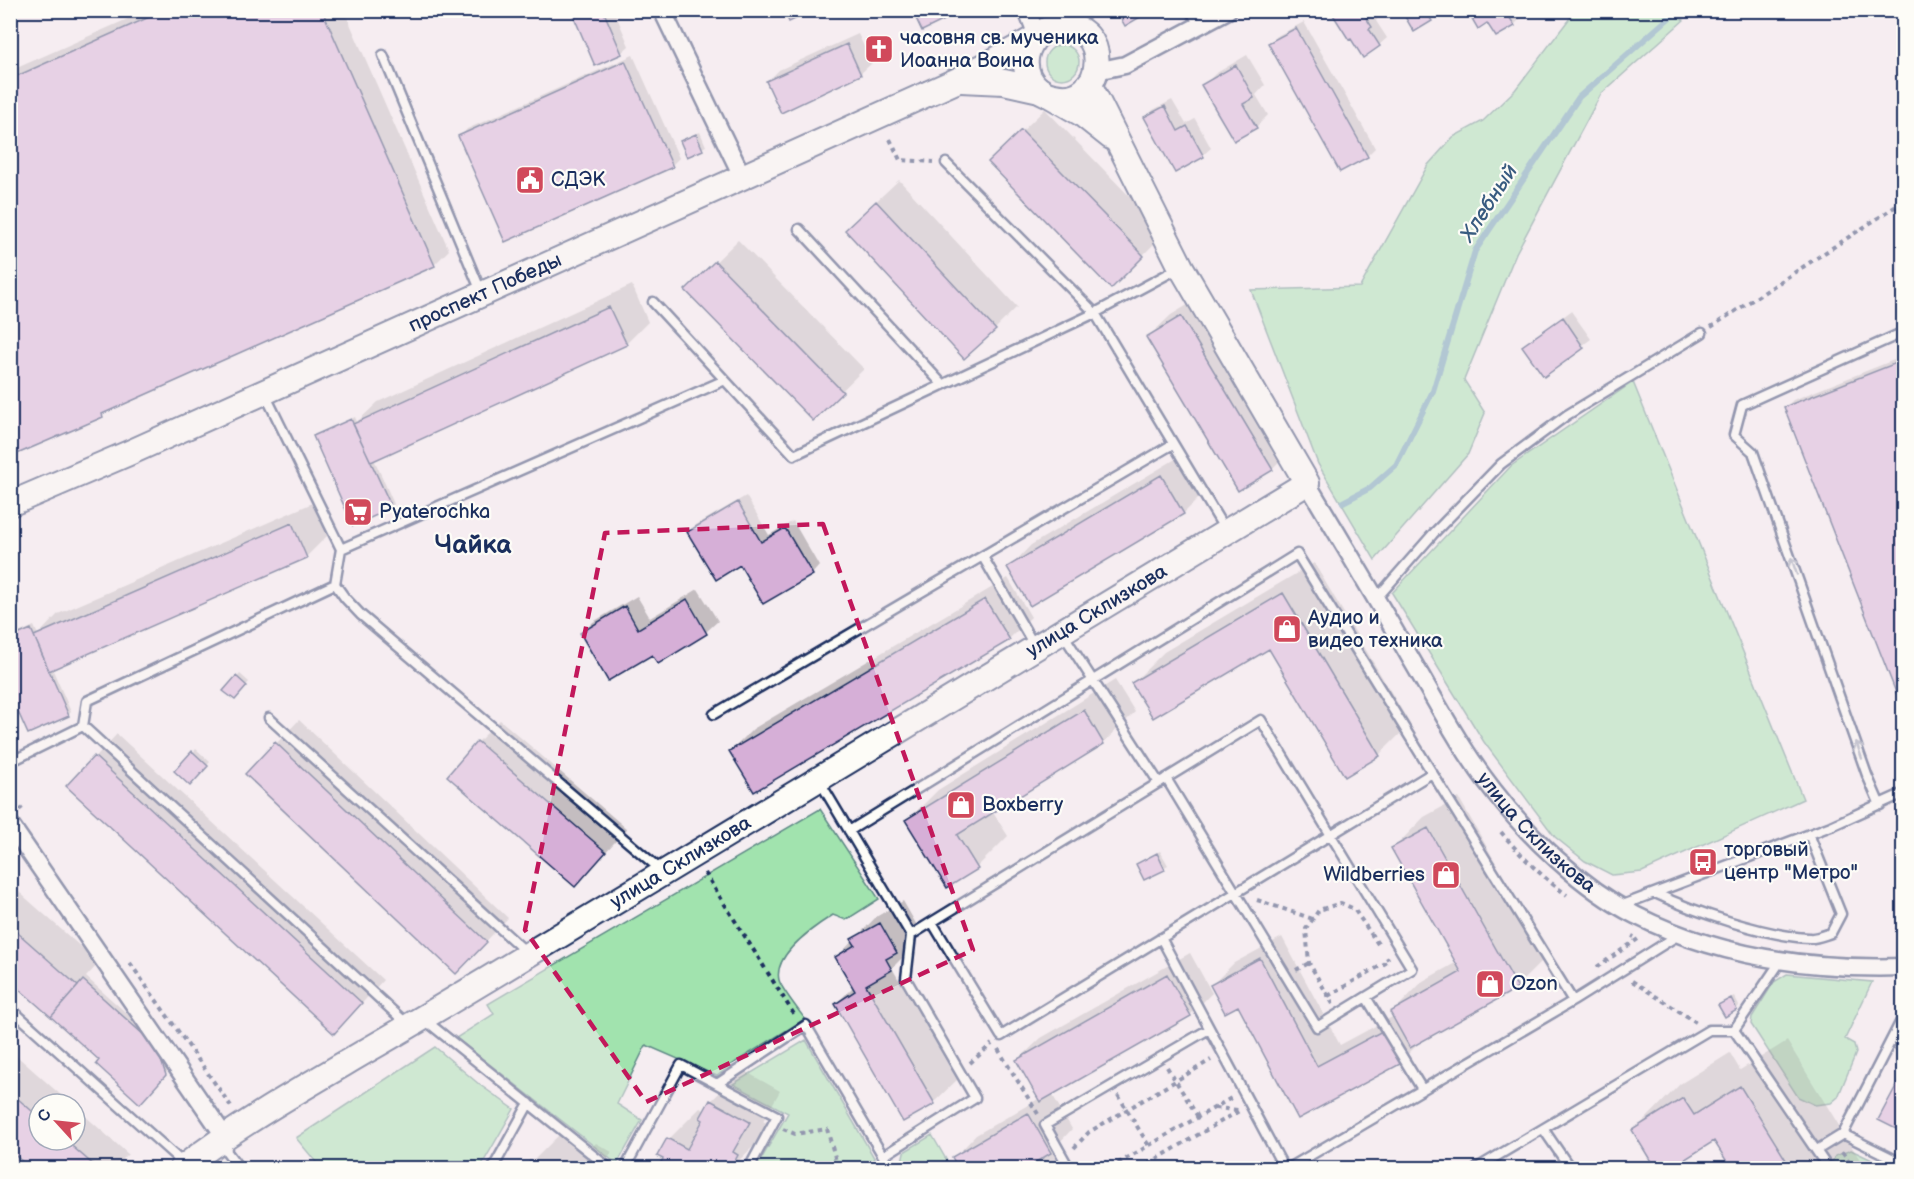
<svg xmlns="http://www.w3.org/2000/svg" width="1914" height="1179" font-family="'Balsamiq Sans',sans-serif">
  <rect width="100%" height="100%" fill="#f5edf1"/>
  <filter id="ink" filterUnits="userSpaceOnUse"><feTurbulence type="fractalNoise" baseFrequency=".0167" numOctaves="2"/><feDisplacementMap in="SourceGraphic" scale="12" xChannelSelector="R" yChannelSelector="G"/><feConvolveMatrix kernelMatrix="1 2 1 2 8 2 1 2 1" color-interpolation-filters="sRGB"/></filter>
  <g filter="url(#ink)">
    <!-- green -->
    <path fill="#a1e3ae" stroke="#5e8986" stroke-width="1.5" d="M 1576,10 L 1667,11 L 1684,20 L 1601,94 L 1516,253 L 1464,380 L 1485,413 L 1468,454 L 1375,560 L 1318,464 L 1251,290 L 1360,287 L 1428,165 L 1453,137 L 1483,121 L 1515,90 Z
      M1045 62a17 17 0 1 1 34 0a17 17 0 1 1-34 0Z
      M 1633,382 L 1803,799 L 1642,872 L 1612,875 L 1585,861 L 1555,837 L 1484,742 L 1392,593 L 1511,466 Z
      M 820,809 L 879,899 L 846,920 L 833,915 C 814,927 773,954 779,980 C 781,988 799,1011 805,1019 L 737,1061 L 717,1076 L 646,1045 L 617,1104 L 642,1120 L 617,1164 L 456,1038 L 494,1014 L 488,1004 Z
      M 1787,974 L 1872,982 L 1845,1039 L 1854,1044 L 1856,1053 L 1838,1097 L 1831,1103 L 1815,1105 L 1798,1097 L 1751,1024 L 1752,1017 L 1774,982 Z
      M 806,1040 L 880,1168 L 756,1168 L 788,1113 L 733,1084 Z
      M 435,1047 L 480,1085 L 514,1109 L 480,1168 L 321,1168 L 296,1138 Z
      M 932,1135 L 951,1168 L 905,1168 L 902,1162 L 904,1152 Z
      M 1851,1150 L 1889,1168 L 1833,1168 L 1832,1162 L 1835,1156 Z"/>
    <!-- shadow -->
    <path fill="#0003" d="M 148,10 L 344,10 L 449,250 L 434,265 L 108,409 L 102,415 L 10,456 L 10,71 Z
      M 573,10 L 614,10 L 629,46 L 621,53 Z
      M 1332,10 L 1373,10 L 1378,18 L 1376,21 L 1387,38 L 1379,45 Z
      M 1403,10 L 1437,10 L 1438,12 L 1431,20 Z
      M 1469,10 L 1517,10 L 1521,18 L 1514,25 L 1488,21 Z
      M 1304,22 L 1375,148 L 1367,156 L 1270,44 L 1277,36 Z
      M 858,34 L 872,63 L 860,74 L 768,81 L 779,70 Z
      M 633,55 L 679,158 L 672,165 L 460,137 L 467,129 Z
      M 1247,55 L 1265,85 L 1256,95 L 1268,115 L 1256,127 L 1203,86 L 1215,74 Z
      M 1172,100 L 1186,124 L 1195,119 L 1211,148 L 1203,155 L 1176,171 L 1146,118 L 1153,110 Z
      M 1045,109 L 1165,233 L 1111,287 L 1013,140 Z
      M 700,132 L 706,146 L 688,155 L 681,141 Z
      M 899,180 L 1017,307 L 995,329 L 869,208 Z
      M 738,240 L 864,369 L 813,419 L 687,290 Z
      M 632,285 L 648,322 L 626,344 L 374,459 L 394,504 L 391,507 L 315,437 L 355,417 L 357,422 L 378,402 Z
      M 1204,295 L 1294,446 L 1272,469 L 1148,337 L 1171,315 Z
      M 1571,311 L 1591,339 L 1544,374 L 1524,346 Z
      M 1904,356 L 1904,709 L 1785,408 L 1793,400 Z
      M 1184,454 L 1206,491 L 1184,513 L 1030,604 L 1009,568 L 1031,545 Z
      M 746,496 L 769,535 L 793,521 L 819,566 L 812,574 L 740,563 L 689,532 L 696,525 Z
      M 315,502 L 329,534 L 307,556 L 52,668 L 71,712 L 68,715 L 10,690 L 10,637 L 34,626 L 38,635 L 58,614 Z
      M 1314,563 L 1410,724 L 1379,755 L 1270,647 L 1133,683 L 1164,652 Z
      M 1008,578 L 1031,617 L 1009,639 L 731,751 L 753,729 Z
      M 698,589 L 718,621 L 706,632 L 658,662 L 652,653 L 582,634 L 593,622 L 637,596 L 650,618 Z
      M 240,674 L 249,682 L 238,695 L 225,690 Z
      M 1115,680 L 1135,712 L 1103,743 L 992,811 L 1008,836 L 977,867 L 907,821 L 938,790 Z
      M 299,720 L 508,918 L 478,950 L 247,774 Z
      M 500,720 L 627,829 L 575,885 L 478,742 Z
      M 117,734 L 383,980 L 356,1010 L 68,786 Z
      M 196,749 L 210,762 L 190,784 L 176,771 Z
      M 1459,798 L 1548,955 L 1517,986 L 1423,1039 L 1401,1061 L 1299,1117 L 1238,1004 L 1212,985 L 1234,963 L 1282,937 L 1340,1045 L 1394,1016 L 1392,1013 L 1423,981 L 1457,962 L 1393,849 L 1424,817 Z
      M 1160,851 L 1168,865 L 1145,878 L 1138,864 Z
      M 10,884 L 99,963 L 86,977 L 159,1042 L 169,1070 L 140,1102 L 101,1060 L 10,979 Z
      M 903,901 L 919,929 L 909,939 L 913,947 L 892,968 L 957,1080 L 934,1102 L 904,1120 L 836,1004 L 854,986 L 837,957 L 876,917 Z
      M 1190,953 L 1212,993 L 1190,1015 L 1052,1094 L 1072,1129 L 1058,1144 L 1072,1168 L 960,1168 L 954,1158 L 976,1135 L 1040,1098 L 1018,1060 L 1041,1038 Z
      M 1734,996 L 1739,1006 L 1736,1009 L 1723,1002 Z
      M 1787,1041 L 1865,1168 L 1733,1168 L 1715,1139 L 1668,1168 L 1657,1168 L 1634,1131 L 1680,1084 L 1730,1053 L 1740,1070 Z
      M 10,1050 L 71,1104 L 39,1104 L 39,1140 L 75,1140 L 75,1107 L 128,1154 L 115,1168 L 32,1168 L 10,1149 Z
      M 743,1070 L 780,1091 L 763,1121 L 768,1124 L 759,1141 L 731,1168 L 659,1168 L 665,1159 L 669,1139 L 700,1108 L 706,1111 L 711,1101 Z
      M 563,1131 L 592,1147 L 596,1143 L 612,1152 L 602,1168 L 547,1168 L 540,1165 L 541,1168 L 528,1168 L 532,1162 Z"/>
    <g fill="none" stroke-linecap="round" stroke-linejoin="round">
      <!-- stream -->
      <path stroke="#6099b0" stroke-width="6" d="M 1343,502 L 1370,488 L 1396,465 L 1433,391 L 1475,251 L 1579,97 L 1678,10"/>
    </g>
    <!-- building -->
    <path fill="#d6afd7" stroke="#1b2f5e" stroke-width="1.5" d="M 165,10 L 322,10 L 435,266 L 102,414 L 103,417 L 10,457 L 10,79 Z
      M 571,10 L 603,10 L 622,54 L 595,66 Z
      M 784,10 L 814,10 L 789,22 Z
      M 912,10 L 965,10 L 922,31 Z
      M 1116,10 L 1152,10 L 1125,26 Z
      M 1330,10 L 1361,10 L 1372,27 L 1369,29 L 1380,46 L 1363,58 L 1351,39 L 1349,40 Z
      M 1401,10 L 1425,10 L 1432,21 L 1414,32 Z
      M 1467,10 L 1505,10 L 1515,26 L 1496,37 L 1487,23 L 1478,29 Z
      M 1296,28 L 1368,157 L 1340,172 L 1268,43 Z
      M 847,44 L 861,75 L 781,113 L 766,81 Z
      M 625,61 L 673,167 L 505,242 L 458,136 Z
      M 1236,65 L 1254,98 L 1243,104 L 1257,128 L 1234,141 L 1201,85 Z
      M 1165,106 L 1178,131 L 1187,126 L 1204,157 L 1175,173 L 1144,117 Z
      M 1021,130 L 1144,256 L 1111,289 L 988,162 Z
      M 696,134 L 703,150 L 687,157 L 680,141 Z
      M 876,201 L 996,330 L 964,359 L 845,230 Z
      M 715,261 L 843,392 L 813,421 L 685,290 Z
      M 609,307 L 627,345 L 371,462 L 353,424 Z
      M 1181,316 L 1273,470 L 1238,491 L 1146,337 Z
      M 1563,317 L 1584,348 L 1544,377 L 1522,346 Z
      M 1904,360 L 1904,713 L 1784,407 Z
      M 351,419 L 392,508 L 353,526 L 313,436 Z
      M 1161,475 L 1184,514 L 1030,606 L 1007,567 Z
      M 738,502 L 761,542 L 785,528 L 813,575 L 763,604 L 740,565 L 716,580 L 687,532 Z
      M 292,523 L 307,558 L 49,671 L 34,636 Z
      M 1283,593 L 1380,756 L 1345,777 L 1269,649 L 1153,718 L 1131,683 Z
      M 687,599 L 707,634 L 658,664 L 652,655 L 608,681 L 580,633 L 625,606 L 638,629 Z
      M 985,599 L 1010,640 L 754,792 L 729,751 Z
      M 31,629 L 69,716 L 28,734 L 10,694 L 10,638 Z
      M 236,676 L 247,686 L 235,700 L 223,691 Z
      M 1084,710 L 1104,744 L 957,835 L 978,869 L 947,888 L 905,820 Z
      M 477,741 L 606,852 L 575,887 L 447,776 Z
      M 275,742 L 487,942 L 456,974 L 245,774 Z
      M 192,751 L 208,766 L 190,786 L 174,771 Z
      M 94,756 L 362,1003 L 334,1034 L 66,786 Z
      M 1428,828 L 1518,988 L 1410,1048 L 1390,1012 L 1461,972 L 1391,848 Z
      M 1157,853 L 1165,870 L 1144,880 L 1136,864 Z
      M 880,923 L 897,953 L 886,959 L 892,970 L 866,985 L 935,1104 L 903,1122 L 835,1004 L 855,991 L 835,957 L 855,945 L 851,939 Z
      M 10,926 L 78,986 L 51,1017 L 10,981 Z
      M 1260,958 L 1317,1066 L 1384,1030 L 1402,1063 L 1298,1119 L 1238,1006 L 1225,1013 L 1210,985 Z
      M 1167,974 L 1191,1016 L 1040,1102 L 1016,1060 Z
      M 83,980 L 156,1046 L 166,1075 L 140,1104 L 96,1064 L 99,1060 L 51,1017 Z
      M 1731,998 L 1737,1010 L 1725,1017 L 1718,1005 Z
      M 1904,1071 L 1904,1133 L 1878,1120 Z
      M 1740,1086 L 1791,1168 L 1731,1168 L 1714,1141 L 1671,1168 L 1655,1168 L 1632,1130 L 1683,1098 L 1694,1115 Z
      M 10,1092 L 39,1117 L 39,1140 L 65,1140 L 97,1168 L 30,1168 L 10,1151 Z
      M 710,1100 L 750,1122 L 733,1152 L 738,1155 L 731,1168 L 719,1168 L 708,1162 L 705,1168 L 657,1168 L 663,1159 L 657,1156 L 667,1138 L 687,1149 L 703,1120 L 700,1118 Z
      M 1028,1113 L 1051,1153 L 1034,1163 L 1037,1168 L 958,1168 L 952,1157 Z
      M 530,1161 L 544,1168 L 526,1168 Z"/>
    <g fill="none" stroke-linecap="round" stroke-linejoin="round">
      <!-- lane casing -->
      <g stroke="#1b2f5e" stroke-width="13">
        <path id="lane" d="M 1190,10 L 1200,26
          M 383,55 L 482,294
          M 946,163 L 1095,313 L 1225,530
          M 799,229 L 943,385
          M 653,302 L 794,455 L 1095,313 L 1179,268
          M 265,394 L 341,549 L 335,584 L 345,598 L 361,615 L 662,871
          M 341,549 L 725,380
          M 983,557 L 1034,645
          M 1376,599 L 1433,534 L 1501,464 L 1567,415 L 1702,333
          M 1063,634 L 1159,783
          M 714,714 L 1173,444
          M 269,718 L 526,952
          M 83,726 L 407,1024
          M 83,726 L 87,701 L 335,584
          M 10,762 L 83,726
          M 820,782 L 911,935 L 906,979 L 975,1098 L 883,1156
          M 1880,805 L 1867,775 L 1753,452 L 1734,435 L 1742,405 L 1904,332
          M 849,831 L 1297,554 L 1573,1001
          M 1655,893 C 1694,912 1766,936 1809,938 C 1816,939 1824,935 1831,933 L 1841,914 L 1809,834
          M 1620,906 L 1831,826 L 1904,793
          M 932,922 L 1001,1036 L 1432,773
          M 911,935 L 932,922 L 1261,720 L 1412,969 L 1317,1027 L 1166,778
          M 1161,938 L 1284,1168
          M 1366,997 L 1422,1089
          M 10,1008 L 183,1163
          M 1904,1015 L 1843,1134 L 1904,1164
          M 425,1020 L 609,1168
          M 1734,1030 L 1828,1168
          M 717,1084 L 806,1025 L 890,1168
          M 1544,1130 L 1570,1168
          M 226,1140 L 227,1152 L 239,1168
          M 1817,1150 L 1843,1134
          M 493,1168 L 529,1103
          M 625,1168 L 681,1065 L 777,1116 L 749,1168
          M 1069,1168 L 1045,1125 L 1209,1029
          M 1289,1168 L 1573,1001 L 1680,934
          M 1477,1168 L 1709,1030 L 1734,1030 L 1780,962"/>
      </g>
      <!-- street casing -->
      <g stroke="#1b2f5e" stroke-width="21">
        <g id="street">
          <path d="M 662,10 L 743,178"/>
          <path d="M 1027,10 L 1037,36"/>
          <path d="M 1066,10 L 1083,32"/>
          <path d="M 1096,71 L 1125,65 L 1228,10"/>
          <path id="s1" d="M 1307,483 C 1342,542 1377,600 1411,659 C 1437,703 1461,749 1493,790 C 1529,837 1581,887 1635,915 C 1718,957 1811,970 1904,967"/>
          <path d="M 10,824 L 225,1137"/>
        </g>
      </g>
      <!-- secondary casing -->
      <g stroke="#1b2f5e" stroke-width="28">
        <g id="secondary">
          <path d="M 961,80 L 1004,82 L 1040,90"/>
          <path d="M 1051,96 L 1082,114 L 1111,137"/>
          <path id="s2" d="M 10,504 L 129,453 L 958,80 C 982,67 1007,54 1031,40 C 1040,35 1046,27 1058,26 C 1113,21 1107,108 1054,96 C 1043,94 1034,87 1029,77 C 1023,64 1026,50 1034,39"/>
          <path id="s3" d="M 182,1168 C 239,1124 303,1088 366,1051 C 429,1015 491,977 554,939 C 805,787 1057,636 1307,483 L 1181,267 L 1089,84"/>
        </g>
      </g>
      <!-- path -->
      <path stroke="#1b2f5e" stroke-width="4" stroke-dasharray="4.5 4.5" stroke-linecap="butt" d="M 890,139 L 900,160 L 933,162
        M 1711,327 L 1904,201
        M 10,793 L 22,810
        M 1501,832 C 1521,856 1542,877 1567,895
        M 705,873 L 795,1016
        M 1257,900 L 1313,919
        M 130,963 L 233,1109
        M 1597,967 L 1638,939 L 1632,936
        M 1296,970 L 1309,963
        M 1632,981 L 1696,1022
        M 1328,996 L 1389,961 L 1387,957
        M 1333,1004 L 1309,963 L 1306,929 L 1319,910 L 1341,903 L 1354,909 L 1378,944
        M 998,1049 L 1038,1114
        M 970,1063 L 992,1044
        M 1167,1067 L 1198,1117
        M 1118,1095 L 1149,1146
        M 1215,1108 L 1238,1110
        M 783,1129 L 795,1134 L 827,1129 L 838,1168
        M 1074,1148 L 1089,1132 L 1211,1060
        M 1842,1152 L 1853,1168
        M 864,1168 L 872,1163
        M 1110,1168 L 1231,1098
        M 1141,1168 L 1239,1111"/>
      <!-- lane -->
      <use href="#lane" stroke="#fdfcf7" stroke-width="8"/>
      <!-- street -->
      <use href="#street" stroke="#fdfcf7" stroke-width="16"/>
      <!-- secondary -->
      <use href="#secondary" stroke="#fdfcf7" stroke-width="24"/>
    </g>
    <!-- one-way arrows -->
    <defs><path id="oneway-shaft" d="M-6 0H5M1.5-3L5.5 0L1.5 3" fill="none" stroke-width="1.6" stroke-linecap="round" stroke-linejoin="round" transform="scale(1.5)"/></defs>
    <g stroke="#8c96aa">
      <use href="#oneway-shaft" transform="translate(1794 566) rotate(-109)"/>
      <use href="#oneway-shaft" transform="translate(1859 750) rotate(-109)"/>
    </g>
  </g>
  <!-- marked area -->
  <path d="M0 0H1914V1179H0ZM 823,524 L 973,950 L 646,1102 L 525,930 L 605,533 Z" fill="#f5edf1" fill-opacity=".55" fill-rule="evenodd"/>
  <path fill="none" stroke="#c2185b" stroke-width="4.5" stroke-dasharray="12 8" stroke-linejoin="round" d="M 823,524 L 973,950 L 646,1102 L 525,930 L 605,533 Z"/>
  <!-- icons -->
  <defs>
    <g id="church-square" transform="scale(1.5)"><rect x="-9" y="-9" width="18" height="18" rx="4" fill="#d1495b" stroke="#fdfcf7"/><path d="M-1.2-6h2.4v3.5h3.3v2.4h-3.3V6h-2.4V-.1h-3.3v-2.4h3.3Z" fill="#fff"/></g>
    <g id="civic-square" transform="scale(1.5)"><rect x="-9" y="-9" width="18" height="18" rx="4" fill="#d1495b" stroke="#fdfcf7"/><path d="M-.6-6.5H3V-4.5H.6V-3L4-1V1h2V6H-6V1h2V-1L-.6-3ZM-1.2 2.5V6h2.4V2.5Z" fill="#fff"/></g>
    <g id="supermarket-square" transform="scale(1.5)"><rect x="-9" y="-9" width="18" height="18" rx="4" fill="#d1495b" stroke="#fdfcf7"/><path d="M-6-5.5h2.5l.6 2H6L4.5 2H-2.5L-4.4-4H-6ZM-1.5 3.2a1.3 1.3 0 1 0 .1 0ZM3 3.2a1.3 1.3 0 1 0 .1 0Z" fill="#fff"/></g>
    <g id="shop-square" transform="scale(1.5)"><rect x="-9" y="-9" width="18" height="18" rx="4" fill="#d1495b" stroke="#fdfcf7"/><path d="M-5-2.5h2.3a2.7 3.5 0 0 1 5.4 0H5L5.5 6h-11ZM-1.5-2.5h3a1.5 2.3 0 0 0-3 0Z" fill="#fff"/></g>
    <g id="bus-square" transform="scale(1.5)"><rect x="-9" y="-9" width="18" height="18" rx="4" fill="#d1495b" stroke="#fdfcf7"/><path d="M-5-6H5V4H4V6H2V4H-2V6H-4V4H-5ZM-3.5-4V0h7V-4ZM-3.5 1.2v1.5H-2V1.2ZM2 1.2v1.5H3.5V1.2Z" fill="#fff"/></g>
  </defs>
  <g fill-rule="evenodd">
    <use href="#church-square" x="879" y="49"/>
    <use href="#civic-square" x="530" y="180"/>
    <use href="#supermarket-square" x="358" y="512"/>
    <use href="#shop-square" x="1287" y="629"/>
    <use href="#shop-square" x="961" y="805"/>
    <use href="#bus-square" x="1703" y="862"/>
    <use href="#shop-square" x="1446" y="875"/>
    <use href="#shop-square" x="1490" y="984"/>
  </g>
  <g text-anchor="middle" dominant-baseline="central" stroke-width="4.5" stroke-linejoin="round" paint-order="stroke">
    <!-- poi labels -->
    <g font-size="20" fill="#1b2f5e" stroke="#fdfcf7" text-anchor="start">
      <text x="900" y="38">часовня св. мученика<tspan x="900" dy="23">Иоанна Воина</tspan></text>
      <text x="551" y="180">СДЭК</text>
      <text x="379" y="512">Pyaterochka</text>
      <text x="1308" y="618">Аудио и<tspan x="1308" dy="23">видео техника</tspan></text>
      <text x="982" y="805">Boxberry</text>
      <text x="1724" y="850">торговый<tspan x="1724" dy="23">центр "Метро"</tspan></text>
      <text x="1425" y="875" text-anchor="end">Wildberries</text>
      <text x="1511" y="984">Ozon</text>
    </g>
    <!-- street labels -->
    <g font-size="20" fill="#1b2f5e" stroke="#fdfcf7">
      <text stroke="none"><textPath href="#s2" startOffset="520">проспект Победы</textPath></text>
      <text stroke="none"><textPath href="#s3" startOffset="1071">улица Склизкова</textPath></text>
      <text stroke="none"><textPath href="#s1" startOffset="420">улица Склизкова</textPath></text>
      <text stroke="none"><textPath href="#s3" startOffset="585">улица Склизкова</textPath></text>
    </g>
    <!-- water labels -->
    <g font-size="21" font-style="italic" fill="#385b80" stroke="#fdfcf7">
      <text transform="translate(1489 203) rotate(-57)">Хлебный</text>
    </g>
    <!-- district labels -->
    <g font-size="26" font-weight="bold" fill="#1b2f5e" stroke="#fdfcf7">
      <text x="473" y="545">Чайка</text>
    </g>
  </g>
  <!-- margin -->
  <rect width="1914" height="1179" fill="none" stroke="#fdfcf7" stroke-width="36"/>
  <rect x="18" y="18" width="1878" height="1143" fill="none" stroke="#1b2f5e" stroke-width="2" filter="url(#ink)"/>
  <!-- north arrow -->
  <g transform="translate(57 1122) rotate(297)"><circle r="28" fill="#fdfcf7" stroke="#a3aaba" stroke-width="1.5"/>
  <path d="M0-4.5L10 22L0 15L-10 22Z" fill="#d1495b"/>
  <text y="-9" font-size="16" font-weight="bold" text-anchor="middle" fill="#1b2f5e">С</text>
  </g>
</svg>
